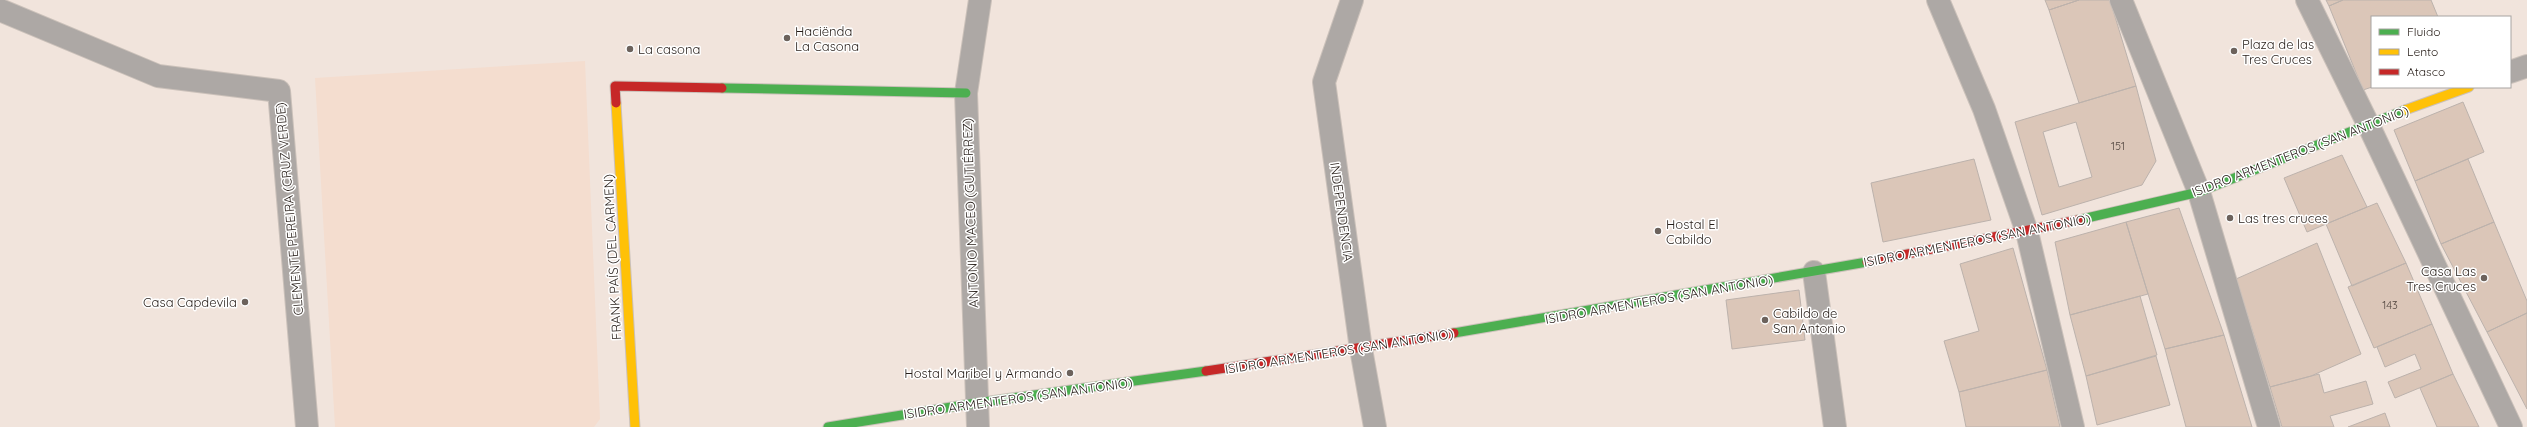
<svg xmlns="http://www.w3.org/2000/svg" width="2527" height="427" font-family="Quicksand,sans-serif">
  <rect width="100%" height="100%" fill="#f1e4dc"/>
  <!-- built -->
  <path fill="#f4ddcf" d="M 585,61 L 600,419 L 594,427 L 335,427 L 315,78 Z"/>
  <!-- building -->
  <path fill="#dbc6b8" stroke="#bcb2ac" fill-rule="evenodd" d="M 2045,0 L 2079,0 L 2049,10 Z
    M 2079,0 L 2110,0 L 2136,86 L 2079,103 L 2049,10 Z
    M 2326,0 L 2343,0 L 2329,6 Z
    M 2343,0 L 2431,0 L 2438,17 L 2372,17 L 2372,87 L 2363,90 L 2329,6 Z
    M 2136,86 L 2156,161 L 2142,185 L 2042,215 L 2015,122 ZM 2076,122 L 2092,177 L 2059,187 L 2043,132 Z
    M 2463,102 L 2484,152 L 2415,181 L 2394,130 Z
    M 2342,155 L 2367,207 L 2307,232 L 2284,178 Z
    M 1974,159 L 1991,220 L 1883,242 L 1871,183 Z
    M 2468,159 L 2494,222 L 2441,244 L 2415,181 Z
    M 2377,203 L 2406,263 L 2352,286 L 2326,224 Z
    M 2179,208 L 2224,335 L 2165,349 L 2126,222 Z
    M 2126,222 L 2148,294 L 2070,315 L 2055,242 Z
    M 2494,222 L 2527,301 L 2527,313 L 2487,332 L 2441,244 Z
    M 2317,243 L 2361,354 L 2311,376 L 2270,387 L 2236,279 Z
    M 2013,248 L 2047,370 L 1959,392 L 1944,341 L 1979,331 L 1960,264 Z
    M 2406,263 L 2432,324 L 2374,348 L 2348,287 Z
    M 1799,290 L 1805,340 L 1732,349 L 1726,300 Z
    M 2140,296 L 2157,355 L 2086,376 L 2070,315 Z
    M 2527,313 L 2527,409 L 2487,332 Z
    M 2432,324 L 2453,374 L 2395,398 L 2388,382 L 2421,369 L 2415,354 L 2385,367 L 2377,347 Z
    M 2224,335 L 2252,427 L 2186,427 L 2165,349 Z
    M 2156,356 L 2170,405 L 2097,425 L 2086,376 Z
    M 2047,370 L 2060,427 L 1966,427 L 1959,392 Z
    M 2319,374 L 2324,393 L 2366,381 L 2373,404 L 2330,416 L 2334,427 L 2282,427 L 2270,387 Z
    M 2453,374 L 2479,427 L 2437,427 L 2420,388 Z
    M 2385,413 L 2390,427 L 2348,427 Z"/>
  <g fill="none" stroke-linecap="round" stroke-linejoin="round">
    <!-- street casing -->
    <g stroke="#cbc1ba" stroke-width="24">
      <path id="street" d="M 1352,0 L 1324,82 L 1361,349 L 1375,427
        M 1938,0 L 1984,109 L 2027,232 L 2073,427
        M 2121,0 L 2199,192 L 2269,427
        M 2307,0 L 2368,124 L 2511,427
        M 0,10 L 158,76 L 279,91 L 307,427
        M 2510,72 L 2527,66
        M 1814,272 L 1835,427
        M 978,427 L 966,93 L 980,0"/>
    </g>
    <!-- fast casing -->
    <g stroke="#cbc1ba" stroke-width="11">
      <path id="fast" d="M 722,88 L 966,93
        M 2078,220 L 2199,192 L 2405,110
        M 1454,333 L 1867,262
        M 828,427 L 976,403 L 1206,371"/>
    </g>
    <!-- slow casing -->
    <g stroke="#cbc1ba" stroke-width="11">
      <path id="slow" d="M 616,103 L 635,427
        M 2405,110 L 2469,87"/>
    </g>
    <!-- jam casing -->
    <g stroke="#cbc1ba" stroke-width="11">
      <path id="jam" d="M 616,103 L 615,86 L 722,88
        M 1867,262 L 2078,220
        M 1206,371 L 1454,333"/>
    </g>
    <!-- street -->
    <use href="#street" stroke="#ada8a5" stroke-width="22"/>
    <!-- fast -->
    <use href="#fast" stroke="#4caf50" stroke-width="9"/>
    <!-- slow -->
    <use href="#slow" stroke="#ffc107" stroke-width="9"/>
    <!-- jam -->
    <use href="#jam" stroke="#c62828" stroke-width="9"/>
  </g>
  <!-- markers -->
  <g fill="#6c625c" stroke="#fff" stroke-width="1.5">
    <circle cx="787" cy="38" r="4"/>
    <circle cx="630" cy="49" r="4"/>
    <circle cx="2234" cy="51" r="4"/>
    <circle cx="2230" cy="218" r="4"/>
    <circle cx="1658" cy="231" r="4"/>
    <circle cx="2484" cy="278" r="4"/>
    <circle cx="245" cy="302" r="4"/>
    <circle cx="1765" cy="320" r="4"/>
    <circle cx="1070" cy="373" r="4"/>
  </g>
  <g text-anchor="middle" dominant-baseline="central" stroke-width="3" stroke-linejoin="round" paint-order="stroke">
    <!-- number labels -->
    <g font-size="11" fill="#52463f">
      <text x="2118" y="146">151</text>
      <text x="2390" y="305">143</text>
    </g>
    <!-- poi labels -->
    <g font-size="13" fill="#251c17" stroke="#fff" text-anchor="start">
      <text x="795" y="31">Haciënda<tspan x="795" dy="15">La Casona</tspan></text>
      <text x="2242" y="44">Plaza de las<tspan x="2242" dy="15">Tres Cruces</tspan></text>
      <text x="638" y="49">La casona</text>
      <text x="2238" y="218">Las tres cruces</text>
      <text x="1666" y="224">Hostal El<tspan x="1666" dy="15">Cabildo</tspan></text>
      <text x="2476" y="271" text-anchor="end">Casa Las<tspan x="2476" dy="15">Tres Cruces</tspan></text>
      <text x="237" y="302" text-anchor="end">Casa Capdevila</text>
      <text x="1773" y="313">Cabildo de<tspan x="1773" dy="15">San Antonio</tspan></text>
      <text x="1062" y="373" text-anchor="end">Hostal Maribel y Armando</text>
    </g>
    <!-- street labels -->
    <g font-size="13" fill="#251c17" stroke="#fff">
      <text transform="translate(2300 151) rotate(-21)">ISIDRO ARMENTEROS (SAN ANTONIO)</text>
      <text transform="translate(289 209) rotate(-95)">CLEMENTE PEREIRA (CRUZ VERDE)</text>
      <text transform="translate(1342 212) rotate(82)">INDEPENDENCIA</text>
      <text transform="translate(970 213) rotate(-92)">ANTONIO MACEO (GUTIÉRREZ)</text>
      <text transform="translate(1977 240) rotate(-11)">ISIDRO ARMENTEROS (SAN ANTONIO)</text>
      <text transform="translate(612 257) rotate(-93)">FRANK PAÍS (DEL CARMEN)</text>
      <text transform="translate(1659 299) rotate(-10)">ISIDRO ARMENTEROS (SAN ANTONIO)</text>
      <text transform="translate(1339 351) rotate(-9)">ISIDRO ARMENTEROS (SAN ANTONIO)</text>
      <text transform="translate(1018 398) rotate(-8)">ISIDRO ARMENTEROS (SAN ANTONIO)</text>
    </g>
  </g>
  <!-- legend -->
  <rect x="2371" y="16" width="140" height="72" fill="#ffffff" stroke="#a8a4a2"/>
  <rect x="2379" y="29" width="20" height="6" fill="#4caf50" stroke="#a8a4a2"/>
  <text x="2407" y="36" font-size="12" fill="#251c17">Fluido</text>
  <rect x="2379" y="49" width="20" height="6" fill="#ffc107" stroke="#a8a4a2"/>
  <text x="2407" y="56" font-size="12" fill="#251c17">Lento</text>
  <rect x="2379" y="69" width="20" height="6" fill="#c62828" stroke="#a8a4a2"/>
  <text x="2407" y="76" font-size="12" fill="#251c17">Atasco</text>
</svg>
